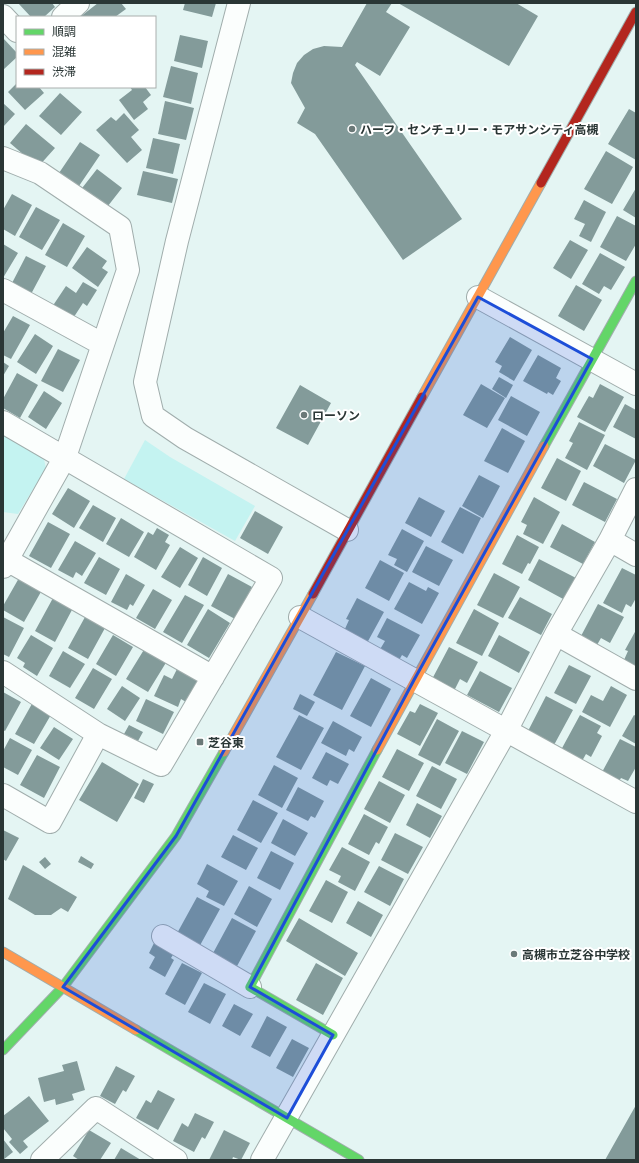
<svg xmlns="http://www.w3.org/2000/svg" width="639" height="1163" font-family="Lato,'Noto Sans JP',sans-serif">
  <rect width="100%" height="100%" fill="#e4f5f3"/>
  <!-- green -->
  <path fill="#c4f3f1" d="M 3,433 L 43,455 L 46,468 L 18,514 L 3,512 Z
    M 145,440 L 170,457 L 255,506 L 235,541 L 124,479 Z"/>
  <!-- building -->
  <path fill="#839b9a" d="M 18,3 L 52,3 L 55,7 L 44,17 L 31,17 Z
    M 98,3 L 121,3 L 126,9 L 115,17 L 80,17 Z
    M 185,3 L 216,3 L 212,17 L 183,10 Z
    M 367,3 L 392,3 L 386,12 L 410,27 L 380,76 L 357,62 L 355,65 L 462,219 L 403,260 L 315,134 L 297,123 L 305,108 L 291,83 L 293,73 L 297,63 L 304,55 L 313,49 L 324,46 L 342,47 Z
    M 398,3 L 516,3 L 538,16 L 509,66 Z
    M 180,35 L 208,41 L 202,68 L 174,61 Z
    M 3,38 L 17,53 L 17,57 L 3,70 Z
    M 171,66 L 198,73 L 191,104 L 163,97 Z
    M 17,83 L 17,87 L 39,87 L 44,93 L 25,110 L 8,92 Z
    M 130,87 L 145,87 L 151,95 L 143,102 L 148,109 L 134,120 L 119,100 L 132,90 Z
    M 60,93 L 82,112 L 61,135 L 39,116 Z
    M 165,101 L 194,108 L 186,140 L 158,134 Z
    M 3,103 L 15,114 L 3,127 Z
    M 629,109 L 636,113 L 636,160 L 608,144 Z
    M 124,113 L 139,130 L 131,137 L 142,150 L 127,163 L 96,130 L 111,117 L 116,121 Z
    M 26,124 L 55,148 L 38,167 L 10,143 Z
    M 153,138 L 180,144 L 173,174 L 146,168 Z
    M 80,142 L 100,155 L 79,186 L 59,173 Z
    M 606,151 L 633,167 L 612,204 L 584,189 Z
    M 97,169 L 122,188 L 104,211 L 79,192 Z
    M 143,171 L 178,179 L 172,203 L 137,195 Z
    M 636,188 L 636,218 L 623,210 Z
    M 12,194 L 32,205 L 15,236 L 3,229 L 3,210 Z
    M 584,200 L 606,212 L 591,242 L 579,236 L 585,224 L 574,219 Z
    M 36,207 L 60,220 L 42,250 L 19,237 Z
    M 617,216 L 636,226 L 636,244 L 626,261 L 600,247 Z
    M 63,223 L 85,236 L 67,267 L 45,255 Z
    M 570,240 L 588,250 L 571,279 L 553,268 Z
    M 3,244 L 18,253 L 3,278 Z
    M 87,247 L 107,261 L 102,268 L 108,272 L 98,287 L 72,268 Z
    M 600,253 L 625,267 L 611,290 L 604,286 L 599,294 L 582,284 Z
    M 26,256 L 46,266 L 30,296 L 11,285 Z
    M 83,282 L 97,290 L 87,306 L 83,303 L 70,323 L 50,310 L 66,286 L 76,293 Z
    M 576,285 L 602,300 L 584,331 L 558,316 Z
    M 13,316 L 30,325 L 11,359 L 3,355 L 3,333 Z
    M 35,334 L 53,346 L 36,374 L 17,362 Z
    M 510,337 L 532,350 L 514,381 L 499,372 L 502,366 L 495,362 Z
    M 58,349 L 80,360 L 63,392 L 41,381 Z
    M 538,355 L 561,368 L 556,378 L 561,381 L 553,395 L 548,392 L 547,394 L 523,381 Z
    M 3,362 L 9,366 L 3,376 Z
    M 17,373 L 38,385 L 20,418 L 3,408 L 3,399 Z
    M 499,377 L 513,385 L 506,398 L 492,389 Z
    M 481,384 L 505,398 L 487,428 L 463,415 Z
    M 600,384 L 624,397 L 605,432 L 577,417 L 589,396 L 593,398 Z
    M 300,385 L 331,403 L 308,445 L 276,428 Z
    M 44,391 L 62,403 L 46,429 L 28,417 Z
    M 511,396 L 540,412 L 527,436 L 498,420 Z
    M 625,404 L 636,410 L 636,439 L 613,427 Z
    M 579,422 L 605,435 L 587,470 L 565,458 L 573,443 L 569,441 Z
    M 502,428 L 525,441 L 508,473 L 484,461 Z
    M 605,444 L 636,460 L 624,483 L 593,466 Z
    M 557,458 L 581,471 L 566,501 L 541,488 Z
    M 479,475 L 500,486 L 483,518 L 462,506 Z
    M 584,482 L 617,499 L 605,522 L 572,505 Z
    M 68,488 L 90,501 L 74,528 L 52,514 Z
    M 419,497 L 445,511 L 431,537 L 405,523 Z
    M 534,497 L 560,512 L 543,544 L 523,534 L 527,525 L 521,522 Z
    M 93,505 L 116,518 L 103,542 L 79,528 Z
    M 460,507 L 481,518 L 463,554 L 441,542 Z
    M 255,511 L 283,527 L 268,554 L 240,538 Z
    M 121,518 L 144,532 L 129,557 L 106,544 Z
    M 48,522 L 70,534 L 51,568 L 29,556 Z
    M 562,524 L 595,542 L 583,564 L 550,547 Z
    M 157,528 L 169,535 L 165,542 L 170,545 L 156,570 L 134,557 L 148,532 L 153,535 Z
    M 402,529 L 424,541 L 407,572 L 394,565 L 397,559 L 388,555 Z
    M 517,535 L 539,547 L 530,564 L 528,563 L 522,574 L 502,564 Z
    M 75,541 L 96,553 L 82,576 L 76,572 L 73,578 L 58,570 Z
    M 426,546 L 453,560 L 439,586 L 412,572 Z
    M 180,547 L 198,558 L 180,588 L 161,577 Z
    M 99,557 L 120,569 L 106,595 L 84,583 Z
    M 203,557 L 222,568 L 207,596 L 188,585 Z
    M 539,559 L 576,578 L 565,600 L 528,580 Z
    M 380,560 L 404,573 L 389,601 L 365,588 Z
    M 622,568 L 636,575 L 636,598 L 631,607 L 626,604 L 622,613 L 603,603 Z
    M 494,573 L 520,587 L 503,618 L 477,605 Z
    M 126,574 L 145,585 L 133,606 L 130,604 L 127,610 L 111,602 Z
    M 228,574 L 252,587 L 235,619 L 211,606 Z
    M 19,578 L 42,590 L 24,622 L 3,610 L 3,606 Z
    M 409,582 L 426,591 L 428,587 L 439,593 L 422,624 L 394,609 Z
    M 153,589 L 172,600 L 155,629 L 136,618 Z
    M 185,595 L 204,605 L 182,643 L 163,632 Z
    M 520,597 L 552,614 L 541,635 L 508,618 Z
    M 53,598 L 73,608 L 55,642 L 35,631 Z
    M 357,598 L 384,612 L 367,643 L 344,631 L 349,620 L 346,619 Z
    M 598,604 L 624,617 L 610,643 L 601,638 L 597,645 L 581,636 Z
    M 208,609 L 230,623 L 209,658 L 187,645 Z
    M 474,609 L 499,623 L 482,656 L 456,643 Z
    M 3,617 L 24,628 L 9,657 L 3,654 Z
    M 85,617 L 105,628 L 88,659 L 68,648 Z
    M 387,618 L 420,635 L 407,658 L 402,655 L 398,662 L 379,651 L 385,641 L 377,637 Z
    M 636,630 L 636,666 L 624,660 L 628,651 L 625,650 Z
    M 31,635 L 53,648 L 37,676 L 23,667 L 25,663 L 17,658 Z
    M 113,635 L 133,647 L 116,676 L 96,664 Z
    M 499,635 L 530,652 L 519,673 L 488,656 Z
    M 449,647 L 478,662 L 467,683 L 460,679 L 452,695 L 430,683 Z
    M 145,648 L 167,661 L 148,692 L 126,679 Z
    M 63,651 L 85,664 L 70,688 L 49,676 Z
    M 336,652 L 365,666 L 342,710 L 313,695 Z
    M 569,665 L 591,676 L 576,704 L 554,693 Z
    M 93,668 L 112,679 L 94,709 L 75,698 Z
    M 177,669 L 198,679 L 186,702 L 181,699 L 178,707 L 154,696 L 164,675 L 172,679 Z
    M 480,671 L 512,688 L 499,712 L 467,695 Z
    M 371,678 L 391,689 L 371,727 L 350,716 Z
    M 122,686 L 140,698 L 125,721 L 107,709 Z
    M 611,686 L 627,695 L 610,727 L 582,712 L 591,695 L 603,701 Z
    M 3,692 L 21,702 L 5,731 L 3,730 Z
    M 300,694 L 315,702 L 307,716 L 293,709 Z
    M 546,696 L 573,710 L 554,745 L 528,731 Z
    M 146,699 L 174,712 L 163,734 L 136,721 Z
    M 33,702 L 52,713 L 34,744 L 15,734 Z
    M 420,704 L 438,713 L 420,746 L 397,734 L 410,711 L 415,713 Z
    M 299,715 L 324,728 L 301,770 L 276,757 Z
    M 580,715 L 601,726 L 597,733 L 602,736 L 591,757 L 586,754 L 582,761 L 561,750 Z
    M 634,715 L 636,716 L 636,744 L 622,736 Z
    M 437,719 L 459,731 L 440,766 L 418,755 Z
    M 333,721 L 362,737 L 354,752 L 349,749 L 346,756 L 321,743 Z
    M 129,725 L 143,732 L 138,741 L 124,734 Z
    M 54,727 L 73,739 L 59,760 L 40,748 Z
    M 462,731 L 484,742 L 467,774 L 445,763 Z
    M 10,738 L 32,750 L 18,775 L 3,767 L 3,751 Z
    M 620,739 L 636,747 L 636,767 L 628,781 L 621,778 L 618,783 L 601,774 Z
    M 397,749 L 424,763 L 409,791 L 382,777 Z
    M 326,752 L 349,764 L 338,784 L 330,780 L 327,786 L 312,778 Z
    M 37,755 L 60,767 L 44,798 L 20,785 Z
    M 102,762 L 139,784 L 117,822 L 79,800 Z
    M 274,765 L 298,778 L 282,808 L 258,795 Z
    M 432,766 L 457,779 L 441,809 L 416,796 Z
    M 143,779 L 154,784 L 144,803 L 134,798 Z
    M 379,781 L 405,795 L 390,823 L 364,809 Z
    M 298,787 L 324,801 L 315,818 L 311,816 L 308,821 L 286,810 Z
    M 253,800 L 278,813 L 261,843 L 237,830 Z
    M 417,803 L 442,816 L 430,838 L 406,825 Z
    M 364,814 L 388,827 L 379,844 L 376,842 L 369,855 L 348,844 Z
    M 283,819 L 308,833 L 295,856 L 271,843 Z
    M 3,830 L 19,838 L 6,861 L 3,859 Z
    M 395,833 L 423,847 L 408,874 L 381,860 Z
    M 233,835 L 258,848 L 246,870 L 221,857 Z
    M 342,847 L 370,862 L 355,891 L 338,882 L 341,876 L 329,870 Z
    M 271,851 L 294,863 L 280,890 L 257,878 Z
    M 81,856 L 94,864 L 91,869 L 78,862 Z
    M 45,857 L 51,864 L 45,869 L 39,862 Z
    M 207,864 L 238,881 L 224,906 L 206,897 L 209,891 L 197,884 Z
    M 23,865 L 77,897 L 68,912 L 61,908 L 51,915 L 35,915 L 8,899 Z
    M 379,866 L 404,879 L 390,906 L 364,892 Z
    M 326,880 L 348,892 L 332,923 L 309,911 Z
    M 249,886 L 272,899 L 257,927 L 234,914 Z
    M 197,897 L 220,909 L 198,949 L 175,937 Z
    M 358,901 L 383,915 L 371,937 L 346,923 Z
    M 232,918 L 256,931 L 236,968 L 212,955 Z
    M 299,918 L 358,953 L 345,976 L 286,941 Z
    M 156,939 L 176,950 L 171,958 L 174,960 L 165,977 L 149,968 L 155,957 L 149,953 Z
    M 182,963 L 202,973 L 185,1005 L 165,994 Z
    M 316,963 L 343,978 L 323,1015 L 296,1000 Z
    M 204,983 L 226,994 L 210,1024 L 188,1012 Z
    M 234,1004 L 253,1014 L 240,1036 L 222,1026 Z
    M 267,1016 L 287,1027 L 270,1057 L 251,1047 Z
    M 292,1039 L 309,1048 L 293,1077 L 276,1068 Z
    M 77,1061 L 85,1090 L 72,1094 L 74,1100 L 56,1105 L 55,1099 L 44,1102 L 38,1078 L 64,1071 L 62,1065 Z
    M 116,1066 L 135,1076 L 126,1092 L 123,1090 L 115,1104 L 100,1096 Z
    M 158,1090 L 175,1099 L 158,1130 L 136,1118 L 146,1100 L 151,1103 Z
    M 29,1096 L 49,1121 L 23,1141 L 28,1147 L 20,1154 L 9,1142 L 12,1139 L 3,1128 L 3,1116 Z
    M 636,1105 L 636,1160 L 605,1160 Z
    M 195,1113 L 214,1122 L 205,1139 L 202,1137 L 194,1152 L 173,1141 L 182,1123 L 188,1127 Z
    M 89,1130 L 111,1143 L 100,1160 L 79,1160 L 73,1156 Z
    M 224,1130 L 250,1143 L 241,1160 L 233,1157 L 232,1160 L 209,1160 Z
    M 3,1139 L 13,1152 L 3,1160 Z
    M 121,1148 L 141,1160 L 114,1160 Z"/>
  <g fill="none" stroke-linecap="round" stroke-linejoin="round">
    <!-- street casing -->
    <g stroke="#a0adac" stroke-width="24">
      <path id="street" d="M 239,3 L 177,241 L 145,382 L 153,416 L 185,438 L 347,530
        M 3,16 L 17,31
        M 63,17 L 78,3
        M 3,158 L 40,173 L 120,227 L 128,270 L 65,457 L 3,567
        M 3,290 L 102,344
        M 478,297 L 636,384
        M 3,422 L 271,578 L 161,765 L 98,734 L 50,822 L 3,795
        M 610,540 L 636,555
        M 7,560 L 213,677
        M 300,617 L 636,802
        M 556,634 L 636,679
        M 3,672 L 98,734
        M 163,936 L 250,987
        M 42,1160 L 96,1108 L 176,1160
        M 262,1160 L 506,731 L 556,634 L 610,540 L 636,489"/>
    </g>
    <!-- fast casing -->
    <g stroke="#a0adac" stroke-width="11">
      <path id="fast" d="M 544,446 L 636,281
        M 136,1030 L 359,1160
        M 333,1035 L 250,987 L 377,750
        M 3,1050 L 63,987 L 176,836 L 224,752"/>
    </g>
    <!-- slow casing -->
    <g stroke="#a0adac" stroke-width="11">
      <path id="slow" d="M 422,397 L 541,183
        M 377,750 L 544,446
        M 224,752 L 313,594
        M 3,952 L 136,1030"/>
    </g>
    <!-- jam casing -->
    <g stroke="#a0adac" stroke-width="11">
      <path id="jam" d="M 541,183 L 636,12
        M 313,594 L 422,397"/>
    </g>
    <!-- street -->
    <use href="#street" stroke="#fbfefd" stroke-width="22"/>
    <!-- fast -->
    <use href="#fast" stroke="#63d668" stroke-width="9"/>
    <!-- slow -->
    <use href="#slow" stroke="#ff974d" stroke-width="9"/>
    <!-- jam -->
    <use href="#jam" stroke="#b3261e" stroke-width="9"/>
  </g>
  <!-- marked area -->
  <path fill="#1d4ed8" fill-opacity="0.2" stroke="#1d4ed8" stroke-width="3" stroke-linejoin="round" d="M 478,297 L 592,359 L 414,680 L 250,987 L 333,1035 L 287,1118 L 63,987 L 176,836 Z"/>
  <!-- markers -->
  <g fill="#6b7978" stroke="#fff" stroke-width="1.5">
    <circle cx="352" cy="129" r="4"/>
    <circle cx="304" cy="415" r="4"/>
    <rect x="196" y="738" width="8" height="8" rx="2"/>
    <circle cx="514" cy="954" r="4"/>
  </g>
  <g text-anchor="middle" dominant-baseline="central" stroke-width="4" stroke-linejoin="round" paint-order="stroke">
    <!-- poi labels -->
    <g font-size="12" font-weight="bold" fill="#2a3635" stroke="#fff" text-anchor="start">
      <text x="360" y="129">ハーフ・センチュリー・モアサンシティ高槻</text>
      <text x="312" y="415">ローソン</text>
      <text x="208" y="742">芝谷東</text>
      <text x="522" y="954">高槻市立芝谷中学校</text>
    </g>
  </g>
  <!-- border -->
  <rect width="639" height="1163" fill="none" stroke="#2a3635" stroke-width="8"/>
  <!-- legend -->
  <rect x="16" y="16" width="140" height="72" fill="#ffffff" stroke="#aaafae"/>
  <rect x="24" y="29" width="20" height="6" fill="#63d668" stroke="#aaafae"/>
  <text x="52" y="36" font-size="12" fill="#2a3635">順調</text>
  <rect x="24" y="49" width="20" height="6" fill="#ff974d" stroke="#aaafae"/>
  <text x="52" y="56" font-size="12" fill="#2a3635">混雑</text>
  <rect x="24" y="69" width="20" height="6" fill="#b3261e" stroke="#aaafae"/>
  <text x="52" y="76" font-size="12" fill="#2a3635">渋滞</text>
</svg>
